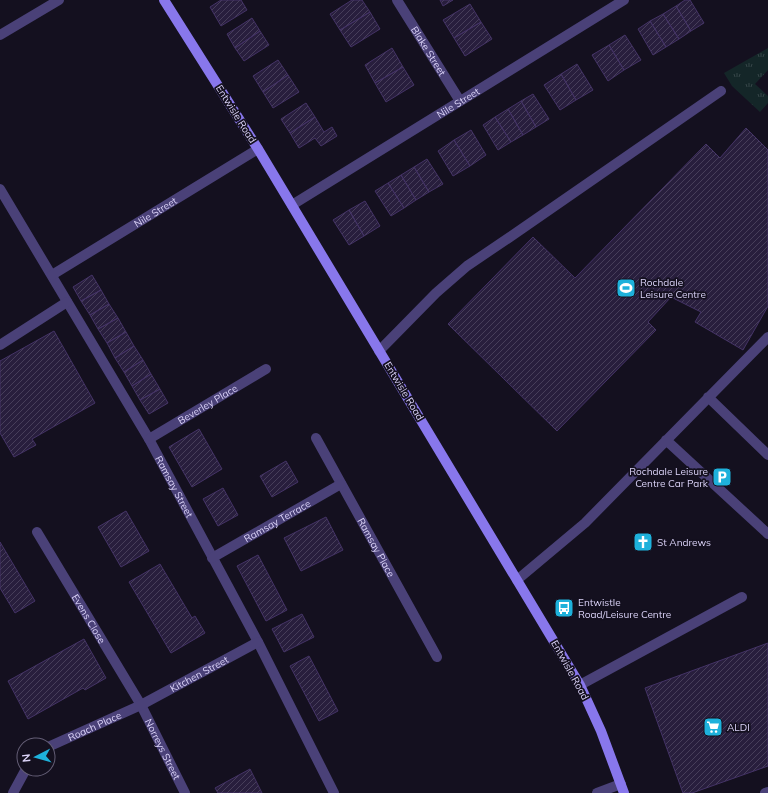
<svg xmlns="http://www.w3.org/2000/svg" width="768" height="793" font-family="Mulish,sans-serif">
  <defs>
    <pattern id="grass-tufts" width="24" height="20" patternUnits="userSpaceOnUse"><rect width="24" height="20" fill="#142628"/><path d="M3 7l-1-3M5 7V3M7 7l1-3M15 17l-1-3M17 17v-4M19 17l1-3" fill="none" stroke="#364548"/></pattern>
    <pattern id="building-hatch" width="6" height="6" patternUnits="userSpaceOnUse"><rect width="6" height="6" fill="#281e3d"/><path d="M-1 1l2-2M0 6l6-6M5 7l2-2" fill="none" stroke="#473e5a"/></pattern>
  </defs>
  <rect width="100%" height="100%" fill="#14101f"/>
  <!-- grass -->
  <path fill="url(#grass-tufts)" d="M 768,48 L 768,70 L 755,84 L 768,96 L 768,103 L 760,112 L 732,86 L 724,73 Z"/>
  <!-- building -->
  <path fill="url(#building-hatch)" stroke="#436" d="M 221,0 L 241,0 L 247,10 L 221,26 L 210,7 Z
    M 352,0 L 362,0 L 370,12 L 340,30 L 330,14 Z
    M 440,0 L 453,0 L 443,6 Z
    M 685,0 L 690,0 L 704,23 L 691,31 L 676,6 Z
    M 470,4 L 481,22 L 454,38 L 443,20 Z
    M 676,6 L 691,31 L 679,39 L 663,14 Z
    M 370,12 L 380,29 L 351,47 L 340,30 Z
    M 663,14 L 679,39 L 666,47 L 650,21 Z
    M 252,18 L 260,31 L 235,48 L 227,34 Z
    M 650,21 L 666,47 L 653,55 L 638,29 Z
    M 481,22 L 492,39 L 465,56 L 454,38 Z
    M 260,31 L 269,45 L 244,61 L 235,48 Z
    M 625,35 L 641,60 L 624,70 L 609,45 Z
    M 609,45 L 624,70 L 608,81 L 592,55 Z
    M 392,48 L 403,67 L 375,83 L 365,65 Z
    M 278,60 L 288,75 L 263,92 L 253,76 Z
    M 577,64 L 593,90 L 576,100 L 561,74 Z
    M 403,67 L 414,85 L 386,102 L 375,83 Z
    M 561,74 L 576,100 L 560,110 L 544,85 Z
    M 288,75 L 299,92 L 273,108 L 263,92 Z
    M 533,94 L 549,119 L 536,127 L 521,101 Z
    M 521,101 L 536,127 L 523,135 L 508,109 Z
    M 306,103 L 315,117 L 290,133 L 281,119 Z
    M 508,109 L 523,135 L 511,142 L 495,117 Z
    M 315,117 L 324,132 L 332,127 L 337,136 L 321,146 L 315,138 L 299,148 L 290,133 Z
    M 495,117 L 511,142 L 498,150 L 483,125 Z
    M 746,128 L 768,150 L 768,306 L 743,350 L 695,322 L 701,312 L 671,297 L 648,322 L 656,330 L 557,431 L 448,324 L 533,237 L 575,278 L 706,144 L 720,158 Z
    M 471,130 L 486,155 L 470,166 L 454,140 Z
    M 454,140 L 470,166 L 453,176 L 438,151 Z
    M 427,159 L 443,184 L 429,192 L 414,167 Z
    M 414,167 L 429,192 L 416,200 L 401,175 Z
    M 401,175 L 416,200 L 404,208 L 388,183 Z
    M 388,183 L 404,208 L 391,216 L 375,191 Z
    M 365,201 L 380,226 L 364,236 L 349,210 Z
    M 349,210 L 364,236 L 349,245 L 333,220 Z
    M 92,275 L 101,290 L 81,301 L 73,287 Z
    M 101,290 L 109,304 L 90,315 L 81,301 Z
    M 109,304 L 118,318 L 98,329 L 90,315 Z
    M 118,318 L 126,332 L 107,343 L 98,329 Z
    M 54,331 L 95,403 L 32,439 L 36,445 L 14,457 L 0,433 L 0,361 Z
    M 126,332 L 134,346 L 115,358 L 107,343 Z
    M 134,346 L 143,360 L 124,372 L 115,358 Z
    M 143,360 L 151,374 L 132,386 L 124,372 Z
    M 151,374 L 160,389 L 140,400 L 132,386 Z
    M 160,389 L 168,403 L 149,414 L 140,400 Z
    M 199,429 L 222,469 L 192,487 L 169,447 Z
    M 286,461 L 298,482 L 272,497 L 260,476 Z
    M 223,488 L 238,515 L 218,526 L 203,499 Z
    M 126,511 L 149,551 L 121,567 L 98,527 Z
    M 326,517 L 343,550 L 301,571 L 284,538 Z
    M 0,542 L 35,601 L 15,613 L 0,588 Z
    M 258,555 L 287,610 L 266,621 L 237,566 Z
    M 160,564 L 192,618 L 195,616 L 205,633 L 171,653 L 129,582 Z
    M 302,614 L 314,637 L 284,652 L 272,629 Z
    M 84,639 L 106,678 L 85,690 L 83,688 L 28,719 L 8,681 Z
    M 768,643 L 768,766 L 692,793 L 683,793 L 645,688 Z
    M 309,656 L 338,711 L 319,721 L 290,666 Z
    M 250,769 L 262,793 L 218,793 L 215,788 Z"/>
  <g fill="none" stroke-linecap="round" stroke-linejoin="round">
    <!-- service -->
    <path stroke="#4a4178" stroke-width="10" d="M 379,351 L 436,293 L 467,266 L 510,237 L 721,91
      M 708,397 L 768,455
      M 666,440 L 768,534
      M 517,580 L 585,523 L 768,337
      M 580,685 L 742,597
      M 765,793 L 768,792"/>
    <!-- minor -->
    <g stroke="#4a4178" stroke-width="10">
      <path id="s1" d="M 397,0 L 460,101"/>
      <path d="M 0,35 L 59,0"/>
      <path id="s2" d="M 0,189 L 149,439 L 258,642 L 334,793"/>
      <path id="s3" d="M 292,205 L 624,0"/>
      <path id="s4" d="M 52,275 L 258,149"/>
      <path d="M 0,345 L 67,302"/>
      <path id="s5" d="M 316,438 L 437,657"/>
      <path id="s6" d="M 149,439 L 266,369"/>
      <path id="s7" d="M 37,532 L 141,705 L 185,793"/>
      <path id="s8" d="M 212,558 L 341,484"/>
      <path id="s9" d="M 48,747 L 141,705 L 258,642"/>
      <path d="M 13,793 L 26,769"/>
      <path d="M 597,793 L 621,784"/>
    </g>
    <!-- secondary -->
    <path stroke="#8877ec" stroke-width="10" d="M 164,0 L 258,149 L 580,685 L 601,731 L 624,793"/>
  </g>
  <!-- icons -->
  <defs>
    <g id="stadium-square" transform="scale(1)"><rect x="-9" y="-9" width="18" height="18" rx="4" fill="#1eb1db" stroke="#14101f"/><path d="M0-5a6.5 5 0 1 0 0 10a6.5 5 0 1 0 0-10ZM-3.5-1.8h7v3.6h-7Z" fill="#fff"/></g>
    <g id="parking-square" transform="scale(1)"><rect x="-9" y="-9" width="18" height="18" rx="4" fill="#1eb1db" stroke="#14101f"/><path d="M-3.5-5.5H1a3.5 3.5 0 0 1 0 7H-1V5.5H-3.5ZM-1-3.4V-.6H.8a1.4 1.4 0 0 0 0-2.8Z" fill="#fff"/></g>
    <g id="church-square" transform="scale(1)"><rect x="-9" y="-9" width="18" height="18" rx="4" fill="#1eb1db" stroke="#14101f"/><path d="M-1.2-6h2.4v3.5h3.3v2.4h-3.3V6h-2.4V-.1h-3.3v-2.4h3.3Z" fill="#fff"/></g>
    <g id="bus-square" transform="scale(1)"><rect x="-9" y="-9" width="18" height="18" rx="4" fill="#1eb1db" stroke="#14101f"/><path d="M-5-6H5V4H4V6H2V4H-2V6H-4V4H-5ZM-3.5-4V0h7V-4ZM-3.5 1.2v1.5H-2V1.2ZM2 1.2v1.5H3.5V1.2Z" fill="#fff"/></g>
    <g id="supermarket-square" transform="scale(1)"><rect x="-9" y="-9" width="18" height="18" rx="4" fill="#1eb1db" stroke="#14101f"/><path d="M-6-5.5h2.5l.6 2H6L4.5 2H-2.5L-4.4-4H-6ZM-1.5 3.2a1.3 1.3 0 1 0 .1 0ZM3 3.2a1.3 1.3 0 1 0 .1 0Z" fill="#fff"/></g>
  </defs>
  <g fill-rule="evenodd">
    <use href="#stadium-square" x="626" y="288"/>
    <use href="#parking-square" x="722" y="477"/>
    <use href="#church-square" x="643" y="542"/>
    <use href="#bus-square" x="564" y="608"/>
    <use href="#supermarket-square" x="713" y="727"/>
  </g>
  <g text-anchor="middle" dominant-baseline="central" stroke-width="3.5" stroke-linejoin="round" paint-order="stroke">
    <!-- street labels -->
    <g font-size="10" fill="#dcd4f9" stroke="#14101f">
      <text stroke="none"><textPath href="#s1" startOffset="60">Blake Street</textPath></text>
      <text stroke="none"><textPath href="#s3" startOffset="195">Nile Street</textPath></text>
      <text transform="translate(236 114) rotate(58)">Entwisle Road</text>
      <text stroke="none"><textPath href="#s4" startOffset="121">Nile Street</textPath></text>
      <text transform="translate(404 391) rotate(59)">Entwisle Road</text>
      <text stroke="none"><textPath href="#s6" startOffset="68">Beverley Place</textPath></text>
      <text stroke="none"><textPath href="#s2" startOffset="345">Ramsay Street</textPath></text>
      <text stroke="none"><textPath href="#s8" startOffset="75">Ramsay Terrace</textPath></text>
      <text stroke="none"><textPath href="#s5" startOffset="125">Ramsay Place</textPath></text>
      <text stroke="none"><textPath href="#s7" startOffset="101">Evens Close</textPath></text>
      <text transform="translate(570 670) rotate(61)">Entwisle Road</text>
      <text stroke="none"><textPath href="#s9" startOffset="168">Kitchen Street</textPath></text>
      <text stroke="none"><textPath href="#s9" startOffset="51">Roach Place</textPath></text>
      <text stroke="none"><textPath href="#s7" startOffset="251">Norreys Street</textPath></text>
    </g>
    <!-- poi labels -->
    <g font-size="10" fill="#dcd4f9" stroke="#14101f" text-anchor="start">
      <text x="640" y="282">Rochdale<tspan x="640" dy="12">Leisure Centre</tspan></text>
      <text x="708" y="471" text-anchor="end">Rochdale Leisure<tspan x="708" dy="12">Centre Car Park</tspan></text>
      <text x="657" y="542">St Andrews</text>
      <text x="578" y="602">Entwistle<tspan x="578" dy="12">Road/Leisure Centre</tspan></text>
      <text x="727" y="727">ALDI</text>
    </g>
  </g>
  <!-- north arrow -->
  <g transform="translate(36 757) rotate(264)"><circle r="19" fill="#14101f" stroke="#645e76"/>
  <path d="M0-3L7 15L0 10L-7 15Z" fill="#1eb1db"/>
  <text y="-6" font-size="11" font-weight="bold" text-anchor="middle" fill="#dcd4f9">N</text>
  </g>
</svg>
